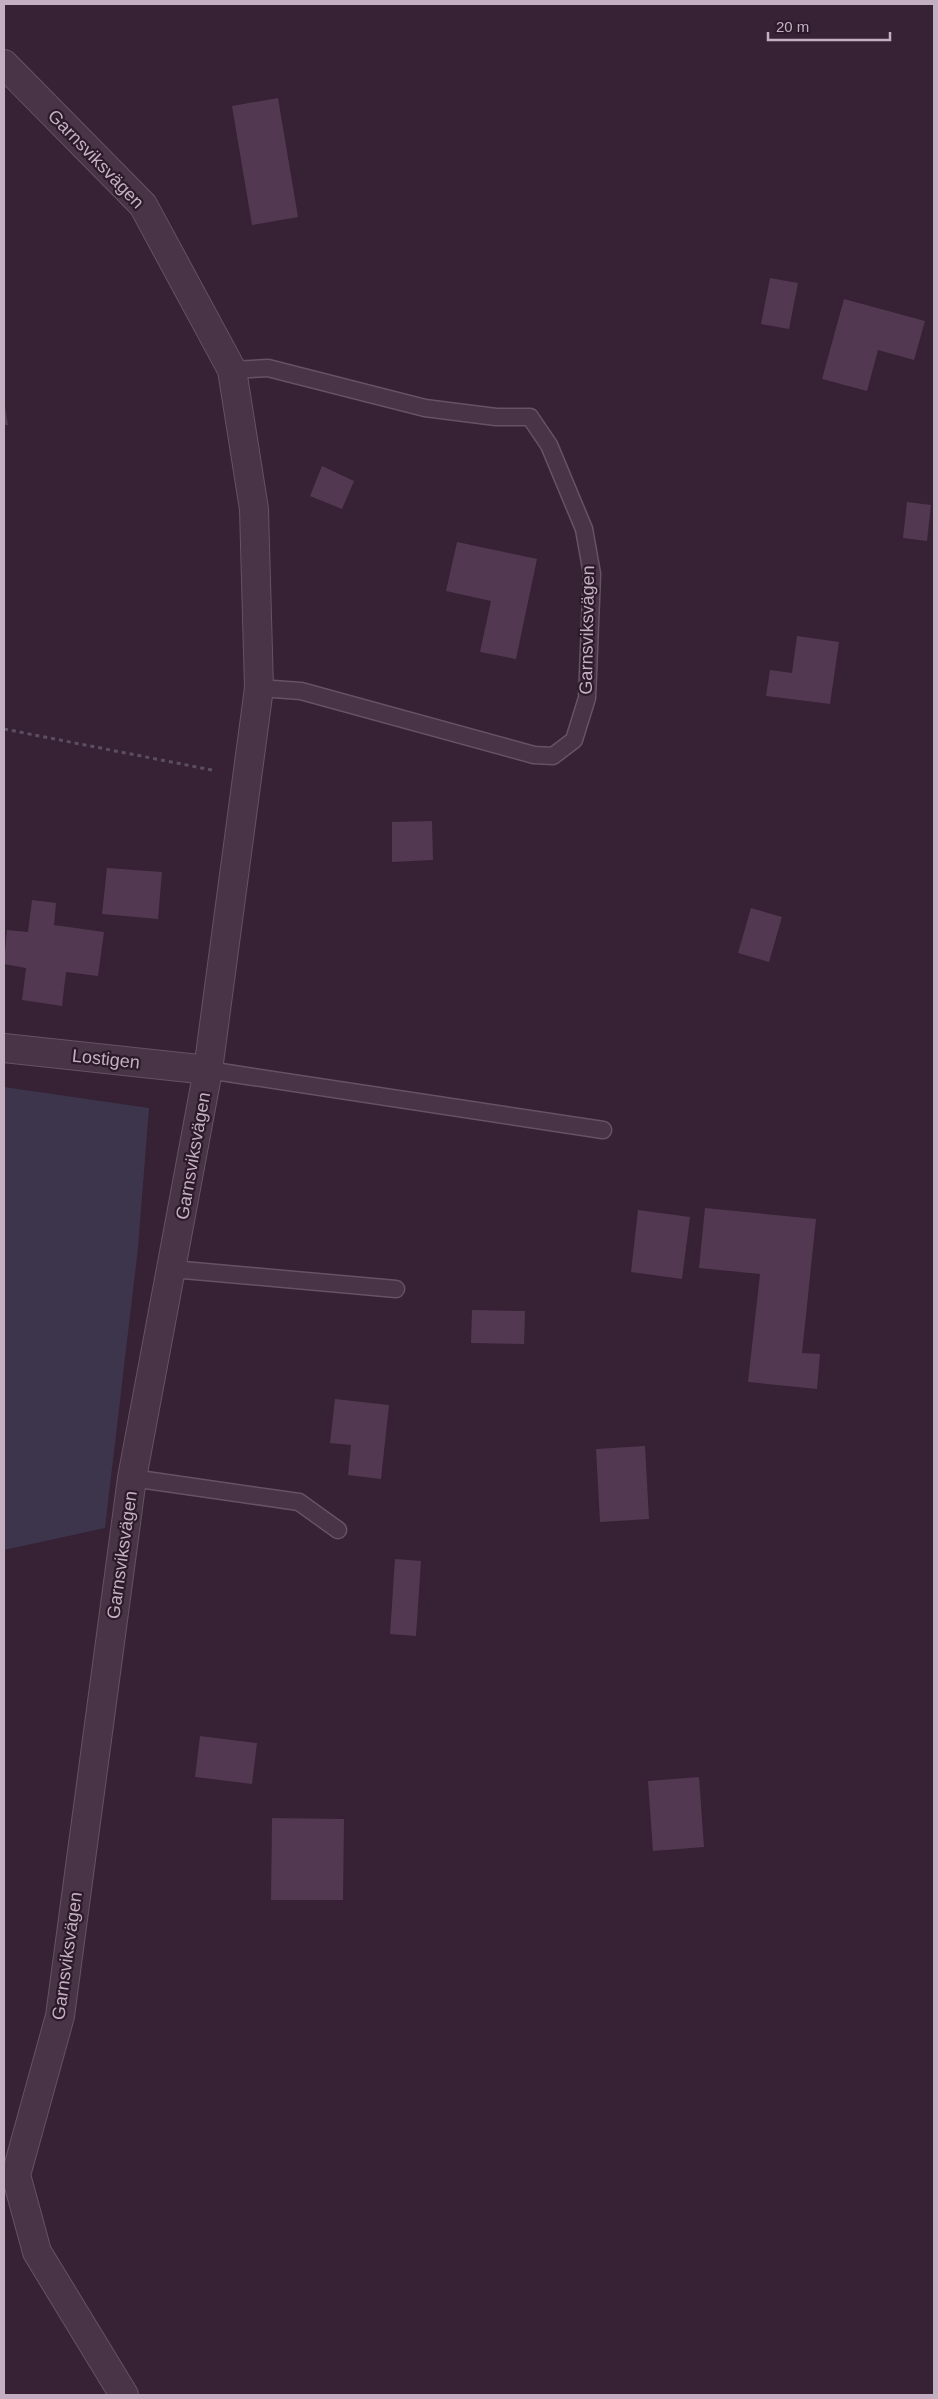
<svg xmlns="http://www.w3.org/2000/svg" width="938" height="2399" font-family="Arial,sans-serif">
  <rect width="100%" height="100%" fill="#372135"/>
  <!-- green -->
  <path fill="#3c354c" d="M 4,1087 L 149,1108 L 138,1248 L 105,1528 L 4,1550 Z"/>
  <!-- building -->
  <path fill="#533851" d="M 278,98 L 298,217 L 252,225 L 232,106 Z
    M 770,278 L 798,283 L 789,329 L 761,324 Z
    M 844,299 L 925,321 L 914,360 L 878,350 L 867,391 L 822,379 Z
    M 4,401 L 8,425 L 4,425 Z
    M 322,466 L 354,481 L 342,509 L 310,496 Z
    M 907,502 L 931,505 L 927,541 L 903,538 Z
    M 457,542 L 537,559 L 516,659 L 480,652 L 491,601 L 446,591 Z
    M 797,636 L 839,642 L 830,704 L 766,696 L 770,670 L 792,673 Z
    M 432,821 L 433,860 L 392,862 L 392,822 Z
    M 107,868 L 162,872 L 158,919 L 102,914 Z
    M 32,900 L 56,903 L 54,925 L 104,932 L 98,976 L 66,972 L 62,1006 L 22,1000 L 26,968 L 4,964 L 7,930 L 28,932 Z
    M 751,908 L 782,917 L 769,962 L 738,953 Z
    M 705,1208 L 816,1219 L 802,1353 L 820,1354 L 817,1389 L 748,1382 L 760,1274 L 699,1268 Z
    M 638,1210 L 690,1217 L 682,1279 L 631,1272 Z
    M 472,1310 L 525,1311 L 524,1344 L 471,1343 Z
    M 335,1399 L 389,1405 L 381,1479 L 348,1475 L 351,1445 L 330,1443 Z
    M 645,1446 L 649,1519 L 600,1522 L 596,1449 Z
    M 395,1559 L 421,1561 L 416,1636 L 390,1634 Z
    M 200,1736 L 257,1743 L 252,1784 L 195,1777 Z
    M 699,1777 L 704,1847 L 653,1851 L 648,1781 Z
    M 272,1818 L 344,1819 L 343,1900 L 271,1900 Z"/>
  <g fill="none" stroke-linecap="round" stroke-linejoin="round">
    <!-- lane casing -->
    <g stroke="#655263" stroke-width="19">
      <path id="lane" d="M 232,370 L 268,368 L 425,408 L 496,417 L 530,417 L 549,445 L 584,529 L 592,574 L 587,698 L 574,740 L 553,756 L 534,755 L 301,691 L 259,688
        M 208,1070 L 603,1130
        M 172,1269 L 396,1289
        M 132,1478 L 299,1502 L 338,1530"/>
    </g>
    <!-- street casing -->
    <g stroke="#655263" stroke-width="30">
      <path id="street" d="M 4,64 L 143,205 L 232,370 L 254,509 L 259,688 L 208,1070 L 132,1478 L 60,2016 L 16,2175 L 37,2252 L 124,2395
        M 4,1048 L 208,1070"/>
    </g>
    <!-- path -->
    <path stroke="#5c4e62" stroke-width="3" stroke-dasharray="4 4" stroke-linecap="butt" d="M 4,729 L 212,770"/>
    <!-- lane -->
    <use href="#lane" stroke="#483446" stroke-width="16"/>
    <!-- street -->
    <use href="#street" stroke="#483446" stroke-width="28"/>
  </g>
  <g text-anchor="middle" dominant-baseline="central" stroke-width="4.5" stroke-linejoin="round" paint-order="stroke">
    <!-- street labels -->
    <g font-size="18" fill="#c4afc2" stroke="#2c1a2a">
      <text transform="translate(96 159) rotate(46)">Garnsviksvägen</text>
      <text transform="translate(587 630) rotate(-89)">Garnsviksvägen</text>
      <text transform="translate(106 1059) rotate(6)">Lostigen</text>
      <text transform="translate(193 1156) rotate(-80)">Garnsviksvägen</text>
      <text transform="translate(122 1555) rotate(-82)">Garnsviksvägen</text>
      <text transform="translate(67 1956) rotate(-82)">Garnsviksvägen</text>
    </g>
  </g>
  <!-- border -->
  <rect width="938" height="2399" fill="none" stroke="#c4afc2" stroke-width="10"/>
  <!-- scale -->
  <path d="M768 32v8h122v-8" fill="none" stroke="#c4afc2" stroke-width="2.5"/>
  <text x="776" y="32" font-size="15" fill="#c4afc2" stroke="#2c1a2a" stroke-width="4" paint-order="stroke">20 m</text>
</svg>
